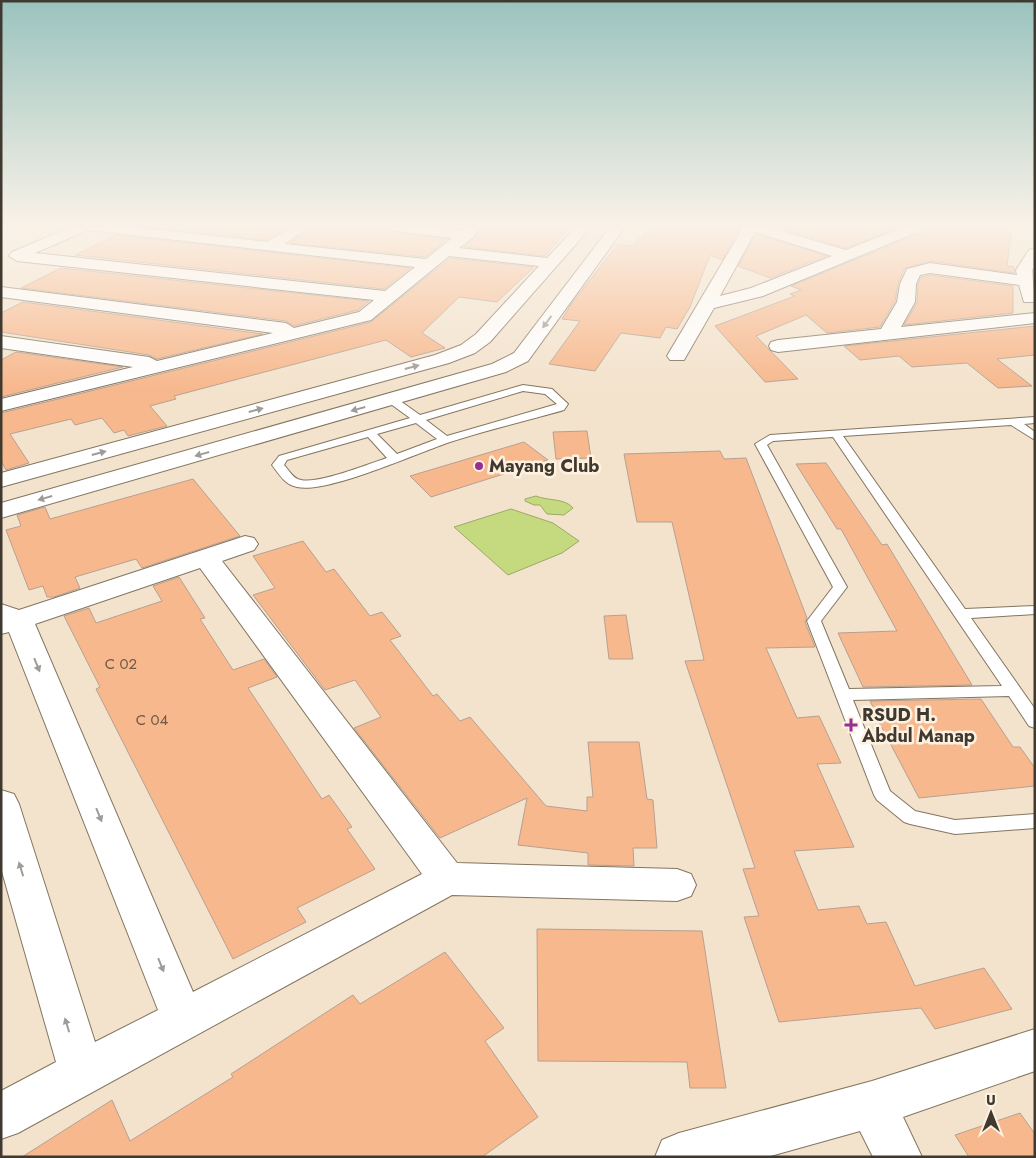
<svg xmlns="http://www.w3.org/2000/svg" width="1036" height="1158" font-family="Jost,sans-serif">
  <rect width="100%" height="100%" fill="#f3e3cd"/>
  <!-- water -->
  <path fill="#c5d97f" stroke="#9da967" d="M 536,496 C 548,501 565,498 573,508 L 564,515 L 547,514 L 540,505 L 534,505 L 525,501 L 525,499 Z
    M 511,509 L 553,523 L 579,541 L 562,553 L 508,575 L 454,527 Z"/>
  <!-- building -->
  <path fill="#f7b88d" stroke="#b7a091" d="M 149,227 L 288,227 L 267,240 Z
    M 311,227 L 387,227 L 396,233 L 447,239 L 425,257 L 290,243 Z
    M 484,227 L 569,227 L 545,256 L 464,247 Z
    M 648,227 L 740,227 L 722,260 L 710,255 L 690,307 L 677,329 L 666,327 L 660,338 L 621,333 L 595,371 L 549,364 L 580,321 L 562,319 L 572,303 L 617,245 L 633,246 L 639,238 L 642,239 Z
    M 775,227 L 899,227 L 846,248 Z
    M 926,227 L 1012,227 L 1007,266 L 1014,267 L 1014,273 L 930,261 L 905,268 L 898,284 L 895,301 L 880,327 L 827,333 L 806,315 L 756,336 L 798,379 L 765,382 L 715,326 L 795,296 L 790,294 L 801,290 L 791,286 L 923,232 Z
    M 756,234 L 826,256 L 770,278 L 738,266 Z
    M 116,235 L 410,268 L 384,289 L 75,255 Z
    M 450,258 L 534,267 L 497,302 L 459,297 L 422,333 L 445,348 L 411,357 L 386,340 L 174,396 L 176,399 L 150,406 L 167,426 L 128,436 L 124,430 L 114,433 L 102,418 L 75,425 L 71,419 L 10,434 L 29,463 L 6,470 L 1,461 L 1,413 L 371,322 Z
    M 61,268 L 369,301 L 358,310 L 294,326 L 286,321 L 21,288 Z
    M 930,275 L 1013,286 L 1013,313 L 904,325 L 917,303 L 918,284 L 921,277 Z
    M 23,302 L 263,334 L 157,359 L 149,355 L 1,332 L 1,313 Z
    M 1035,326 L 1035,355 L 997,359 L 1032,386 L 998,388 L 967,363 L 912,367 L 899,356 L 860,360 L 844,346 Z
    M 16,352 L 123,367 L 1,397 L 1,360 Z
    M 587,431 L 591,458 L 556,459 L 553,432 Z
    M 524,442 L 548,460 L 431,497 L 410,476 Z
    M 720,451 L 724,459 L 746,458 L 807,618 L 805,622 L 815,647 L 766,648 L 797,718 L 819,716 L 841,763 L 817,764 L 854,847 L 794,851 L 818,910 L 859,906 L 867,924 L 886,922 L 915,986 L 984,968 L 1012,1009 L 935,1029 L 921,1008 L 779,1022 L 744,917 L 759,916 L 743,869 L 755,868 L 685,661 L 704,660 L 672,522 L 637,522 L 624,454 Z
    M 826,463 L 882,545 L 887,544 L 972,685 L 863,687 L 838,633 L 897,631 L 841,529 L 837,529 L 796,464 Z
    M 193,479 L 240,536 L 142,568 L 136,559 L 75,577 L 80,588 L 54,597 L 47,597 L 43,586 L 29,590 L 6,530 L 21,526 L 17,515 L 45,507 L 50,519 Z
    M 303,541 L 326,572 L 334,569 L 370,616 L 382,612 L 401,636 L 390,640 L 433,696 L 437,694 L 460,721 L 470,717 L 546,806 L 587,811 L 587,797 L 593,797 L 588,742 L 639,742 L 647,799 L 653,800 L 657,848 L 633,848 L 634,866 L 588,865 L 588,853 L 518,845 L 527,798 L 440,838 L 354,728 L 381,717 L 355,680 L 325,690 L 253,595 L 275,588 L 253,556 Z
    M 179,577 L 205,618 L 200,619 L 233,670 L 264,659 L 277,677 L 248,688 L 322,799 L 329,795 L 352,827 L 347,829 L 375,869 L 297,908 L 306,922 L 233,959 L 96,689 L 100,687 L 64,616 L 89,608 L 96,623 L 162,601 L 153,586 Z
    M 626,615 L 633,659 L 609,659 L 604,616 Z
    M 981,699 L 1013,747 L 1020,747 L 1035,768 L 1035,786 L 919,798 L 872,709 L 874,709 L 870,701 Z
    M 537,929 L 702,931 L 726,1088 L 690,1088 L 687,1062 L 538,1061 Z
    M 445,952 L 504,1028 L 485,1041 L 538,1117 L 482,1157 L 22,1157 L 112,1100 L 130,1141 L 233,1077 L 231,1074 L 353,995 L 360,1004 Z
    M 1020,1113 L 1035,1134 L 1035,1157 L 969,1157 L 955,1135 Z"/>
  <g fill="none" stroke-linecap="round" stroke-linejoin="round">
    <!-- lane casing -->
    <g stroke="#837560" stroke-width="2">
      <path id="lane" d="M 523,385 L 552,389 L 568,404 L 564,410 C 526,421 487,430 450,442 C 417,453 327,494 297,487 C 285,485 279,474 272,465 L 279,456 L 410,418 L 388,402 L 388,398 L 396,398 L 420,415 ZM 523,391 L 545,394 L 557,404 L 447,436 L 426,420 ZM 416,423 L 437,439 L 397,454 L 377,434 ZM 368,437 L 387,458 C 368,464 319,484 301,480 C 293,479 289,470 284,465 L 287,460 Z
        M 1035,417 L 1035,423 L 1024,424 L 1035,432 L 1035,440 L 1011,425 L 843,436 L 965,609 L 1035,606 L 1035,614 L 971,618 L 1035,709 L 1035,728 L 1029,726 L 1009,696 L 853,700 L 890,791 L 915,811 L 955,820 L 1035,814 L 1035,828 L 955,834 L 910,824 L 904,822 L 877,800 L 874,795 L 807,621 L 833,587 L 755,444 L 770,435 ZM 833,437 L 1002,686 L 849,689 L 821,621 L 847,587 L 767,445 L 773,441 Z"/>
    </g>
    <!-- street casing -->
    <g stroke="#837560" stroke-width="2">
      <path id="street" d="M 71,227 L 132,227 L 267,242 L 292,227 L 309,227 L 285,244 L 426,259 L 452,238 L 396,231 L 389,227 L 435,227 L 462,230 L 466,227 L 482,227 L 472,238 L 459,248 L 547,258 L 576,227 L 591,227 L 490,342 L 475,353 L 449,363 L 1,487 L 1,473 L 435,355 L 461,345 L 476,334 L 539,266 L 449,256 L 371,320 L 1,411 L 1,399 L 133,367 L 1,348 L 1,336 L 149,357 L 157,361 L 273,333 L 1,297 L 1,287 L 286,323 L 294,328 L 359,312 L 374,300 L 17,261 L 9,256 L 12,252 ZM 88,230 L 415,267 L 385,291 L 35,253 Z
        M 610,227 L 625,227 L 528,361 L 506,372 L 1,518 L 1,503 L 492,364 L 514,353 Z
        M 742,227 L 768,227 L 846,250 L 904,227 L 924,227 L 922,230 L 763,296 L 714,308 L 684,360 L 670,360 L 667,356 L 737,238 ZM 755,232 L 832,256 L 751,288 L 720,296 Z
        M 1035,248 L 1035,266 L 1032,270 L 1035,302 L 1024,302 L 1019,285 L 930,273 L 920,275 L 916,284 L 915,302 L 901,327 L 1035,313 L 1035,323 L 778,352 L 771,350 L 769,346 L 771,342 L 778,340 L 881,329 L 897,302 L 900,284 L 907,269 L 930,263 L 1017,275 L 1016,270 L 1029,250 Z
        M 245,536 L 254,538 L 258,544 L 254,550 L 222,561 L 457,863 L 677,869 L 691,874 L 696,885 L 691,896 L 677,901 L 452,895 L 18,1133 L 1,1139 L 1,1091 L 56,1062 L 1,868 L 1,790 L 14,794 L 19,804 L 95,1042 L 158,1010 L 9,632 L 1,634 L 1,604 L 19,610 ZM 200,568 L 422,874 L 193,992 L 35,624 Z
        M 1035,1029 L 1035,1071 L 903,1117 L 922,1157 L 873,1157 L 860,1131 L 767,1157 L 655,1157 L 662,1140 L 679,1133 L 872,1081 Z"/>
    </g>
    <!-- lane -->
    <use href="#lane" fill="#fff" fill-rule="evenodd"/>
    <!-- street -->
    <use href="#street" fill="#fff" fill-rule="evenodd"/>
  </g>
  <!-- one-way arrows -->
  <defs><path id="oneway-solid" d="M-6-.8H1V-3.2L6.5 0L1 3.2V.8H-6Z" transform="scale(1.25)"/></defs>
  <g fill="#9f9c98">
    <use href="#oneway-solid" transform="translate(547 322) rotate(126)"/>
    <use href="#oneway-solid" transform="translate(412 367) rotate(-15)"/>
    <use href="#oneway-solid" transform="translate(358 409) rotate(164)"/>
    <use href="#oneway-solid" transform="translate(256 410) rotate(-15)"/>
    <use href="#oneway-solid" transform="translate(99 453) rotate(-15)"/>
    <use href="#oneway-solid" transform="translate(202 454) rotate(164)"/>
    <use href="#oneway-solid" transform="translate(45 498) rotate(164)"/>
    <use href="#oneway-solid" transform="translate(37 665) rotate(68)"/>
    <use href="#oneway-solid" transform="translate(99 815) rotate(68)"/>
    <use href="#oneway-solid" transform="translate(21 869) rotate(-107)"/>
    <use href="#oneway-solid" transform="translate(161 965) rotate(68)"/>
    <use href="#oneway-solid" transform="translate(67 1025) rotate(-107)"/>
  </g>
  <!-- sky -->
  <linearGradient id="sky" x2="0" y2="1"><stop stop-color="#9ac3be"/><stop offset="0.58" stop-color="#faf2e8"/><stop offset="1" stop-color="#faf2e8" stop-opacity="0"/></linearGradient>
  <rect width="1036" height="389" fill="url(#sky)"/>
  <!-- markers -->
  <g fill="#972e91" stroke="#fef1df" stroke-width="2">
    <circle cx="479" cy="466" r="5"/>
    <path d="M848.5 717.5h5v5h5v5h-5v5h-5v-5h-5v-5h5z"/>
  </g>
  <g text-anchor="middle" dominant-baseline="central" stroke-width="5" stroke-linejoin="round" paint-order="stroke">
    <!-- number labels -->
    <g font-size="15" fill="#6d5947">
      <text x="121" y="664">C 02</text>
      <text x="152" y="720">C 04</text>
    </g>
    <!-- poi labels -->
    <g font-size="18" font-weight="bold" fill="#3f3930" stroke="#fef1df" text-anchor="start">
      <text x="489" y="466">Mayang Club</text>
      <text x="862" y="715">RSUD H.<tspan x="862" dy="21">Abdul Manap</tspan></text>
    </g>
  </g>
  <!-- border -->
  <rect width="1036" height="1158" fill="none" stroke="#3f3930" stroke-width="5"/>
  <!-- north arrow -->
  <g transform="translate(991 1113)" stroke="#fef1df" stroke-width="4" paint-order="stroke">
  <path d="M0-4L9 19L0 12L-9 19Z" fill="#3f3930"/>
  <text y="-8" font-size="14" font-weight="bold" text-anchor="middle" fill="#3f3930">U</text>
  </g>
</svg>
